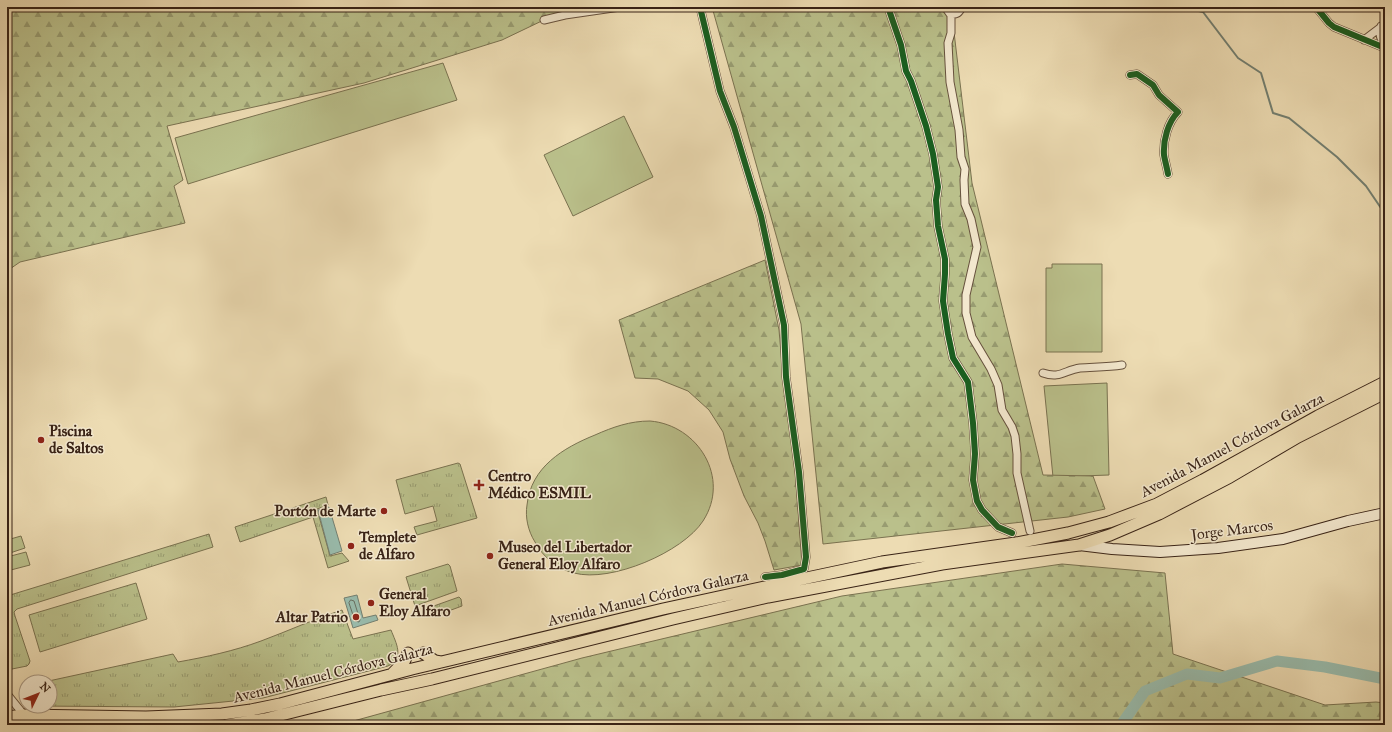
<svg xmlns="http://www.w3.org/2000/svg" width="1392" height="732" font-family="'IM FELL Great Primer',serif">
  <defs>
    <pattern id="forest-firs" width="22" height="20" patternUnits="userSpaceOnUse"><rect width="22" height="20" fill="#bac08b"/><path d="M5 1l3.5 6h-7zM16 11l3.5 6h-7z" fill="#989c71"/></pattern>
    <pattern id="park-tufts" width="24" height="20" patternUnits="userSpaceOnUse"><rect width="24" height="20" fill="#bac08b"/><path d="M3 7l-1-3M5 7V3M7 7l1-3M15 17l-1-3M17 17v-4M19 17l1-3" fill="none" stroke="#989c71"/></pattern>
  </defs>
  <rect width="100%" height="100%" fill="#eddcb3"/>
  <filter id="stains"><feTurbulence type="fractalNoise" baseFrequency=".005" numOctaves="4"/><feColorMatrix values="0 0 0 0 .2 0 0 0 0 .09 0 0 0 0 .02 0 0 0 .5 -.17"/></filter>
  <radialGradient id="worn" r=".72"><stop offset=".6" stop-color="#630" stop-opacity="0"/><stop offset="1" stop-color="#630" stop-opacity=".3"/></radialGradient>
  <!-- grass -->
  <path fill="#bac08b" stroke="#7a7250" d="M 443,63 L 457,100 L 188,184 L 175,138 Z
    M 624,116 L 653,177 L 573,216 L 544,155 Z
    M 1052,264 L 1102,264 L 1102,352 L 1046,352 L 1046,268 L 1052,268 Z
    M 1107,383 L 1109,475 L 1053,477 L 1044,386 Z
    M 650,421 C 698,425 731,478 703,521 C 683,552 611,583 574,573 C 557,569 543,557 535,542 C 528,531 525,517 527,505 C 531,467 563,448 595,435 C 613,427 630,421 650,421 Z
    M 21,536 L 25,548 L 7,554 L 7,540 Z
    M 26,552 L 30,565 L 7,571 L 7,557 Z"/>
  <!-- forest -->
  <path fill="url(#forest-firs)" stroke="#7a7250" d="M 7,7 L 571,7 L 502,40 L 364,83 L 167,126 L 183,180 L 174,186 L 185,223 L 20,262 L 7,271 Z
    M 712,7 L 951,7 L 972,183 L 1043,475 L 1093,476 L 1105,509 L 1068,517 L 823,544 L 801,324 Z
    M 765,260 L 779,330 L 784,388 L 795,468 L 802,565 L 774,570 L 765,541 L 758,523 L 744,496 L 730,459 L 723,432 L 709,410 L 688,391 L 658,379 L 635,378 L 619,320 Z
    M 1062,564 L 1165,573 L 1173,654 L 1325,705 L 1376,702 L 1385,703 L 1385,725 L 339,725 L 582,658 L 842,596 Z"/>
  <!-- park -->
  <path fill="url(#park-tufts)" stroke="#7a7250" d="M 458,463 L 460,464 L 477,518 L 417,535 L 414,527 L 437,521 L 433,506 L 405,514 L 396,480 Z
    M 326,497 L 328,505 L 317,509 L 330,556 L 342,553 L 349,561 L 328,568 L 313,517 L 240,542 L 235,527 Z
    M 209,534 L 213,547 L 17,609 L 14,612 L 15,616 L 30,661 L 29,664 L 27,666 L 7,670 L 7,596 Z
    M 448,564 L 450,566 L 457,591 L 415,606 L 406,577 Z
    M 136,583 L 147,619 L 40,652 L 29,615 Z
    M 459,597 L 461,599 L 462,606 L 435,616 L 433,615 L 431,607 Z
    M 342,610 L 353,639 L 391,630 C 396,643 405,658 388,666 L 263,698 L 174,707 L 35,706 L 50,706 L 50,682 L 44,682 L 173,654 L 178,662 C 206,657 234,651 261,641 C 288,631 314,619 342,610 Z"/>
  <!-- water -->
  <path fill="#99bcad" stroke="#737f71" d="M 329,507 L 342,551 L 330,555 L 318,510 Z
    M 357,595 L 363,618 L 376,615 L 378,620 L 353,628 L 344,598 Z"/>
  <g fill="none" stroke-linecap="round" stroke-linejoin="round">
    <!-- shore -->
    <path stroke="#697062" stroke-width="1" d="M 351,600 L 354,601 L 360,620 L 359,622 L 355,621 L 349,603 Z"/>
    <!-- stream -->
    <path stroke="#737f71" stroke-width="2" d="M 1180,7 L 1203,12 L 1238,58 L 1261,73 L 1273,113 L 1289,118 L 1337,157 L 1366,186 L 1385,214"/>
    <!-- river -->
    <path stroke="#99bcad" stroke-width="11" d="M 1121,725 L 1145,691 L 1187,674 L 1220,678 L 1277,661 L 1325,667 L 1385,679"/>
    <!-- minor casing -->
    <g stroke="#66513d" stroke-width="9">
      <path id="minor" d="M 700,7 L 720,91 L 734,127 L 761,216 L 784,325 L 786,377 L 799,472 L 806,557 L 804,569 L 782,575 L 765,577
        M 888,7 L 901,45 L 906,71 L 911,81 L 926,126 L 933,154 L 938,187 L 936,200 L 938,226 L 945,259 L 945,274 L 943,301 L 948,334 L 953,358 L 968,382 L 973,423 L 975,454 L 973,480 L 977,501 L 982,510 L 998,527 L 1012,533
        M 945,7 L 950,14 C 957,15 959,13 962,7
        M 1316,7 L 1329,23 L 1334,27 L 1385,48
        M 951,14 L 951,33 L 948,43 L 950,82 L 959,130 L 961,157 L 965,169 L 964,180 L 965,204 L 971,219 L 977,247 L 966,295 L 966,313 L 972,337 L 991,369 L 998,385 L 1002,410 L 1012,427 L 1015,436 L 1017,454 L 1017,473 L 1030,531
        M 544,20 L 565,15 L 620,7
        M 1381,26 C 1379,35 1380,38 1385,45
        M 1364,40 L 1385,24
        M 1130,75 L 1137,74 L 1153,85 L 1159,95 L 1178,112 C 1168,122 1163,140 1164,155 C 1165,161 1167,168 1168,174
        M 1043,373 C 1060,379 1065,370 1080,368 C 1094,367 1108,367 1122,365
        M 7,694 L 24,715"/>
    </g>
    <!-- secondary casing -->
    <g stroke="#392316" stroke-width="12">
      <path id="secondary" d="M 1079,545 L 1112,549 L 1160,552 L 1218,548 L 1283,539 L 1348,521 L 1385,513"/>
    </g>
    <!-- primary casing -->
    <g stroke="#392316" stroke-width="13">
      <path id="primary" d="M 423,653 L 435,661 L 441,662
        M 393,673 L 404,662 L 408,653
        M 7,717 L 24,715 L 146,717 L 222,714 L 251,710 L 280,704 L 412,669 L 663,609 L 774,585 L 882,562 L 1016,543 L 1068,533 L 1109,522 L 1157,504 L 1203,480 L 1318,416 L 1385,382
        M 49,725 L 78,725
        M 227,725 L 265,719 L 381,690 L 432,679 L 673,619 L 768,597 L 942,564 L 1079,545 L 1110,535 L 1159,514 L 1230,477 L 1298,437 L 1385,393"/>
    </g>
    <!-- minor -->
    <use href="#minor" stroke="#f3e8ce" stroke-width="7"/>
    <!-- secondary -->
    <use href="#secondary" stroke="#f3e8ce" stroke-width="10"/>
    <!-- primary -->
    <use href="#primary" stroke="#eddcb3" stroke-width="11"/>
    <!-- cycleway casing -->
    <g stroke="#f3e8ce" stroke-width="8">
      <path id="cycleway" d="M 700,7 L 720,91 L 734,127 L 761,216 L 784,325 L 786,377 L 799,472 L 806,557 L 804,569 L 782,575 L 765,577
        M 888,7 L 901,45 L 906,71 L 911,81 L 926,126 L 933,154 L 938,187 L 936,200 L 938,226 L 945,259 L 945,274 L 943,301 L 948,334 L 953,358 L 968,382 L 973,423 L 975,454 L 973,480 L 977,501 L 982,510 L 998,527 L 1012,533
        M 1316,7 L 1329,23 L 1334,27 L 1385,48
        M 1130,75 L 1137,74 L 1153,85 L 1159,95 L 1178,112 C 1168,122 1163,140 1164,155 C 1165,161 1167,168 1168,174"/>
    </g>
    <!-- cycleway -->
    <use href="#cycleway" stroke="#1b5e20" stroke-width="6"/>
  </g>
  <!-- markers -->
  <g fill="#8f2418" stroke="#f3e8ce" stroke-width="1.5">
    <circle cx="41" cy="440" r="4"/>
    <path d="M477 479h4v4h4v4h-4v4h-4v-4h-4v-4h4z"/>
    <circle cx="384" cy="511" r="4"/>
    <circle cx="351" cy="546" r="4"/>
    <circle cx="490" cy="556" r="4"/>
    <circle cx="371" cy="603" r="4"/>
    <circle cx="356" cy="617" r="4"/>
  </g>
  <g text-anchor="middle" dominant-baseline="central" stroke-width="3" stroke-linejoin="round" paint-order="stroke">
    <!-- poi labels -->
    <g font-size="15" font-weight="bold" fill="#392316" stroke="#f3e8ce" text-anchor="start">
      <text x="49" y="431">Piscina<tspan x="49" dy="17">de Saltos</tspan></text>
      <text x="488" y="476">Centro<tspan x="488" dy="17">Médico ESMIL</tspan></text>
      <text x="376" y="511" text-anchor="end">Portón de Marte</text>
      <text x="359" y="537">Templete<tspan x="359" dy="17">de Alfaro</tspan></text>
      <text x="498" y="547">Museo del Libertador<tspan x="498" dy="17">General Eloy Alfaro</tspan></text>
      <text x="379" y="594">General<tspan x="379" dy="17">Eloy Alfaro</tspan></text>
      <text x="348" y="617" text-anchor="end">Altar Patrio</text>
    </g>
    <!-- street labels -->
    <g font-size="15" fill="#392316" stroke="#f3e8ce">
      <text transform="translate(1232 445) rotate(-28)">Avenida Manuel Córdova Galarza</text>
      <text transform="translate(1232 530) rotate(-7)">Jorge Marcos</text>
      <text transform="translate(648 598) rotate(-13)">Avenida Manuel Córdova Galarza</text>
      <text transform="translate(333 673) rotate(-14)">Avenida Manuel Córdova Galarza</text>
    </g>
  </g>
  <!-- margin -->
  <rect width="1392" height="732" fill="none" stroke="#eddcb3" stroke-width="24"/>
  <rect x="8" y="8" width="1376" height="716" fill="none" stroke="#392316" stroke-width="2"/>
  <rect x="12" y="12" width="1368" height="708" fill="none" stroke="#392316"/>
  <!-- north arrow -->
  <g transform="translate(38 694) rotate(47)"><circle r="19" fill="#f3e8ce" stroke="#a99984"/>
  <path d="M0-3L7 15L0 10L-7 15Z" fill="#8f2418"/>
  <text y="-6" font-size="11" font-weight="bold" text-anchor="middle" fill="#392316">N</text>
  </g>
  <rect width="100%" height="100%" filter="url(#stains)"/>
  <rect width="100%" height="100%" fill="url(#worn)"/>
</svg>
